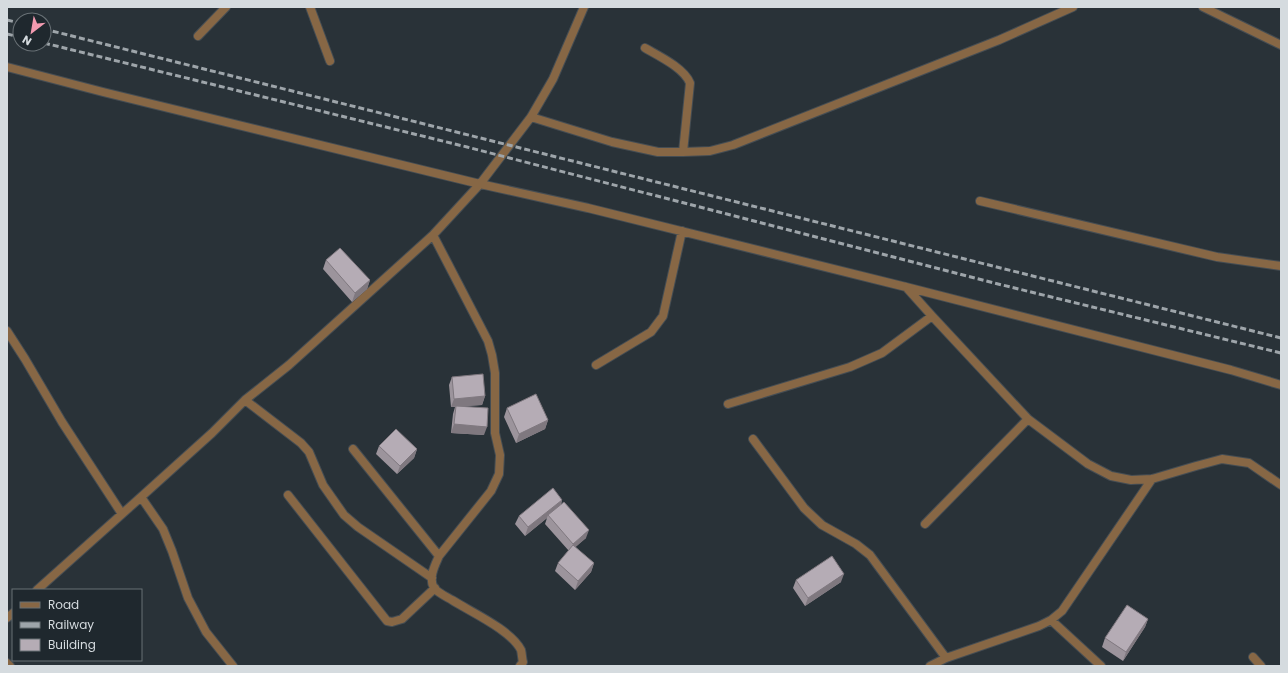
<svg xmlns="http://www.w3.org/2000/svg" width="1288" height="673" font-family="Poppins,sans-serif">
  <rect width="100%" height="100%" fill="#293238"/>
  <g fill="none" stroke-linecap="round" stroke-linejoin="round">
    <!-- street casing -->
    <g stroke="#454d53" stroke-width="10">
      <path id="street" d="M 310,7 L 330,61
        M 1203,7 L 1281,45
        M 198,36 L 226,7
        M 645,48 C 659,56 684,68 690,83 L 683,152
        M 7,67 L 103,92 L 480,184 L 588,208 L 906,287 L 1231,370 L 1281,385
        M 531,117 L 612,142 L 658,152 L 683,152 L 710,151 L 733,145 L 999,40 L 1073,7
        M 980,201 L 1217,257 L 1281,266
        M 433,235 L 488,341 L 492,355 L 495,373 L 495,433 L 500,455 L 499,474 L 491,491 L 439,556 C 435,565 428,578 434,588 C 438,593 447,597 452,600 C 471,612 511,630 521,650 C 522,654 522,659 523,662 L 520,666
        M 906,287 L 932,316 L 1028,419 L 1088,464 L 1111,476 L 1131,480 L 1152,479 L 1196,466 L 1222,459 L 1249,463 L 1281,485
        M 7,331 L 25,359 L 62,422 L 122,514
        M 596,365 L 651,332 L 663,316 L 682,231
        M 245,400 L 301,443 L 309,452 L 323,485 L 344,515 L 358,527 L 432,578
        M 728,404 L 850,367 L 882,353 L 932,316
        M 753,439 L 804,508 L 822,525 L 856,544 L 870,555 L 946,658
        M 353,449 L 439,556
        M 288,495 L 387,621 L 392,622 L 402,619 L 435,588
        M 141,497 L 163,529 L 172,551 L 188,598 L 206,632 L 233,666
        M 925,524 L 1028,419
        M 37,590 L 141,497 L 212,433 L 245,400 L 289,365 L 433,235 L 480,184 L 531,117 L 553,79 L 584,7
        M 7,618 L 13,613
        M 1051,620 L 1101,666
        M 1253,657 L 1261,666
        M 7,663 L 10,666
        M 930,666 L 946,658 L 1039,626 L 1051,620 L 1062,611 L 1152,479"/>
    </g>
    <!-- street -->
    <use href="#street" stroke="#876745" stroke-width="8"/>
    <!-- rail -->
    <path stroke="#9ea5aa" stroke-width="3" stroke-dasharray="6 3" stroke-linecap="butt" d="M 7,20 L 20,23
      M 44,29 L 1281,338
      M 7,34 L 20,37
      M 44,43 L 467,147 L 994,283 L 1281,353"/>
  </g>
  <!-- wall -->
  <path fill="#9c949c" d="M 326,260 L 370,280 L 367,289 L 352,302 L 323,269 Z
    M 452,377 L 485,396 L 482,405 L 464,406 L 484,435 L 451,433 L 453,414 L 455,407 L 451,407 L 449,385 Z
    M 507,408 L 548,420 L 545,429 L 516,443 L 504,417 Z
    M 379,446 L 417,449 L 414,458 L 397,474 L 376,454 Z
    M 562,500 L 561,505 L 586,538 L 575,547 L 594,563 L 591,572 L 575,590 L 555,571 L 558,563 L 569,551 L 545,524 L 547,518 L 525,536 L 515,524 L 519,516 Z
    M 796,580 L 841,582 L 805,606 L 793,588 Z
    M 1148,619 L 1145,627 L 1123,661 L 1102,647 L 1105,638 Z"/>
  <!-- shaded-wall -->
  <path fill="#7f787f" d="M 370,280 L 367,289 L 352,302 L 355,293 Z
    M 485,396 L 482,405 L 451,407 L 454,399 Z
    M 548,420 L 545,429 L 516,443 L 519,434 Z
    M 454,424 L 487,427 L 484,435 L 451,433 Z
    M 417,449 L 414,458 L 397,474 L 400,466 Z
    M 562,500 L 559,509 L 548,515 L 547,518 L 525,536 L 528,527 Z
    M 589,530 L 586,538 L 570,552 L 573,544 Z
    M 594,563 L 591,572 L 575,590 L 578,581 Z
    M 844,574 L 841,582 L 805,606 L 808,598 Z
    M 1148,619 L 1145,627 L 1123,661 L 1126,652 Z"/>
  <!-- building -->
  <path fill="#b5acb5" stroke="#7f787f" d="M 340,248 L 370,280 L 355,293 L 326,260 Z
    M 483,374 L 485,396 L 454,399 L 452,377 Z
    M 536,394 L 548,420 L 519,434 L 507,408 Z
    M 456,406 L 488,408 L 487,427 L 454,424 Z
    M 396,429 L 417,449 L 400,466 L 379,446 Z
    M 553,488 L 562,500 L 528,527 L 519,516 Z
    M 564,502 L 589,530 L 573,544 L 548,515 Z
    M 573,545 L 594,563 L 578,581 L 558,563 Z
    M 832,556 L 844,574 L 808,598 L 796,580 Z
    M 1127,605 L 1148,619 L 1126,652 L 1105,638 Z"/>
  <!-- border -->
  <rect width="1288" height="673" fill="none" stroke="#d5dbdf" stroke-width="16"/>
  <!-- legend -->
  <rect x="12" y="589" width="130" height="72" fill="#1f282e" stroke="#687075"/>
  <rect x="20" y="602" width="20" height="6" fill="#876745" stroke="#687075"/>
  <text x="48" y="609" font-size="12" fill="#d5dbdf">Road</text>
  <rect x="20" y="622" width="20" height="6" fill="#9ea5aa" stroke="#687075"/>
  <text x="48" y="629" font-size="12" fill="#d5dbdf">Railway</text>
  <rect x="20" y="639" width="20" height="12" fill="#b5acb5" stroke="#687075"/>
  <text x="48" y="649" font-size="12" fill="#d5dbdf">Building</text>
  <!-- north arrow -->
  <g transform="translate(32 32) rotate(211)"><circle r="19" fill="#1f282e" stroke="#687075"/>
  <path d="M0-3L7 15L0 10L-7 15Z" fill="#f29ab0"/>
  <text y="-6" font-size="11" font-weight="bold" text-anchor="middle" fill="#d5dbdf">N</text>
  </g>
</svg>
